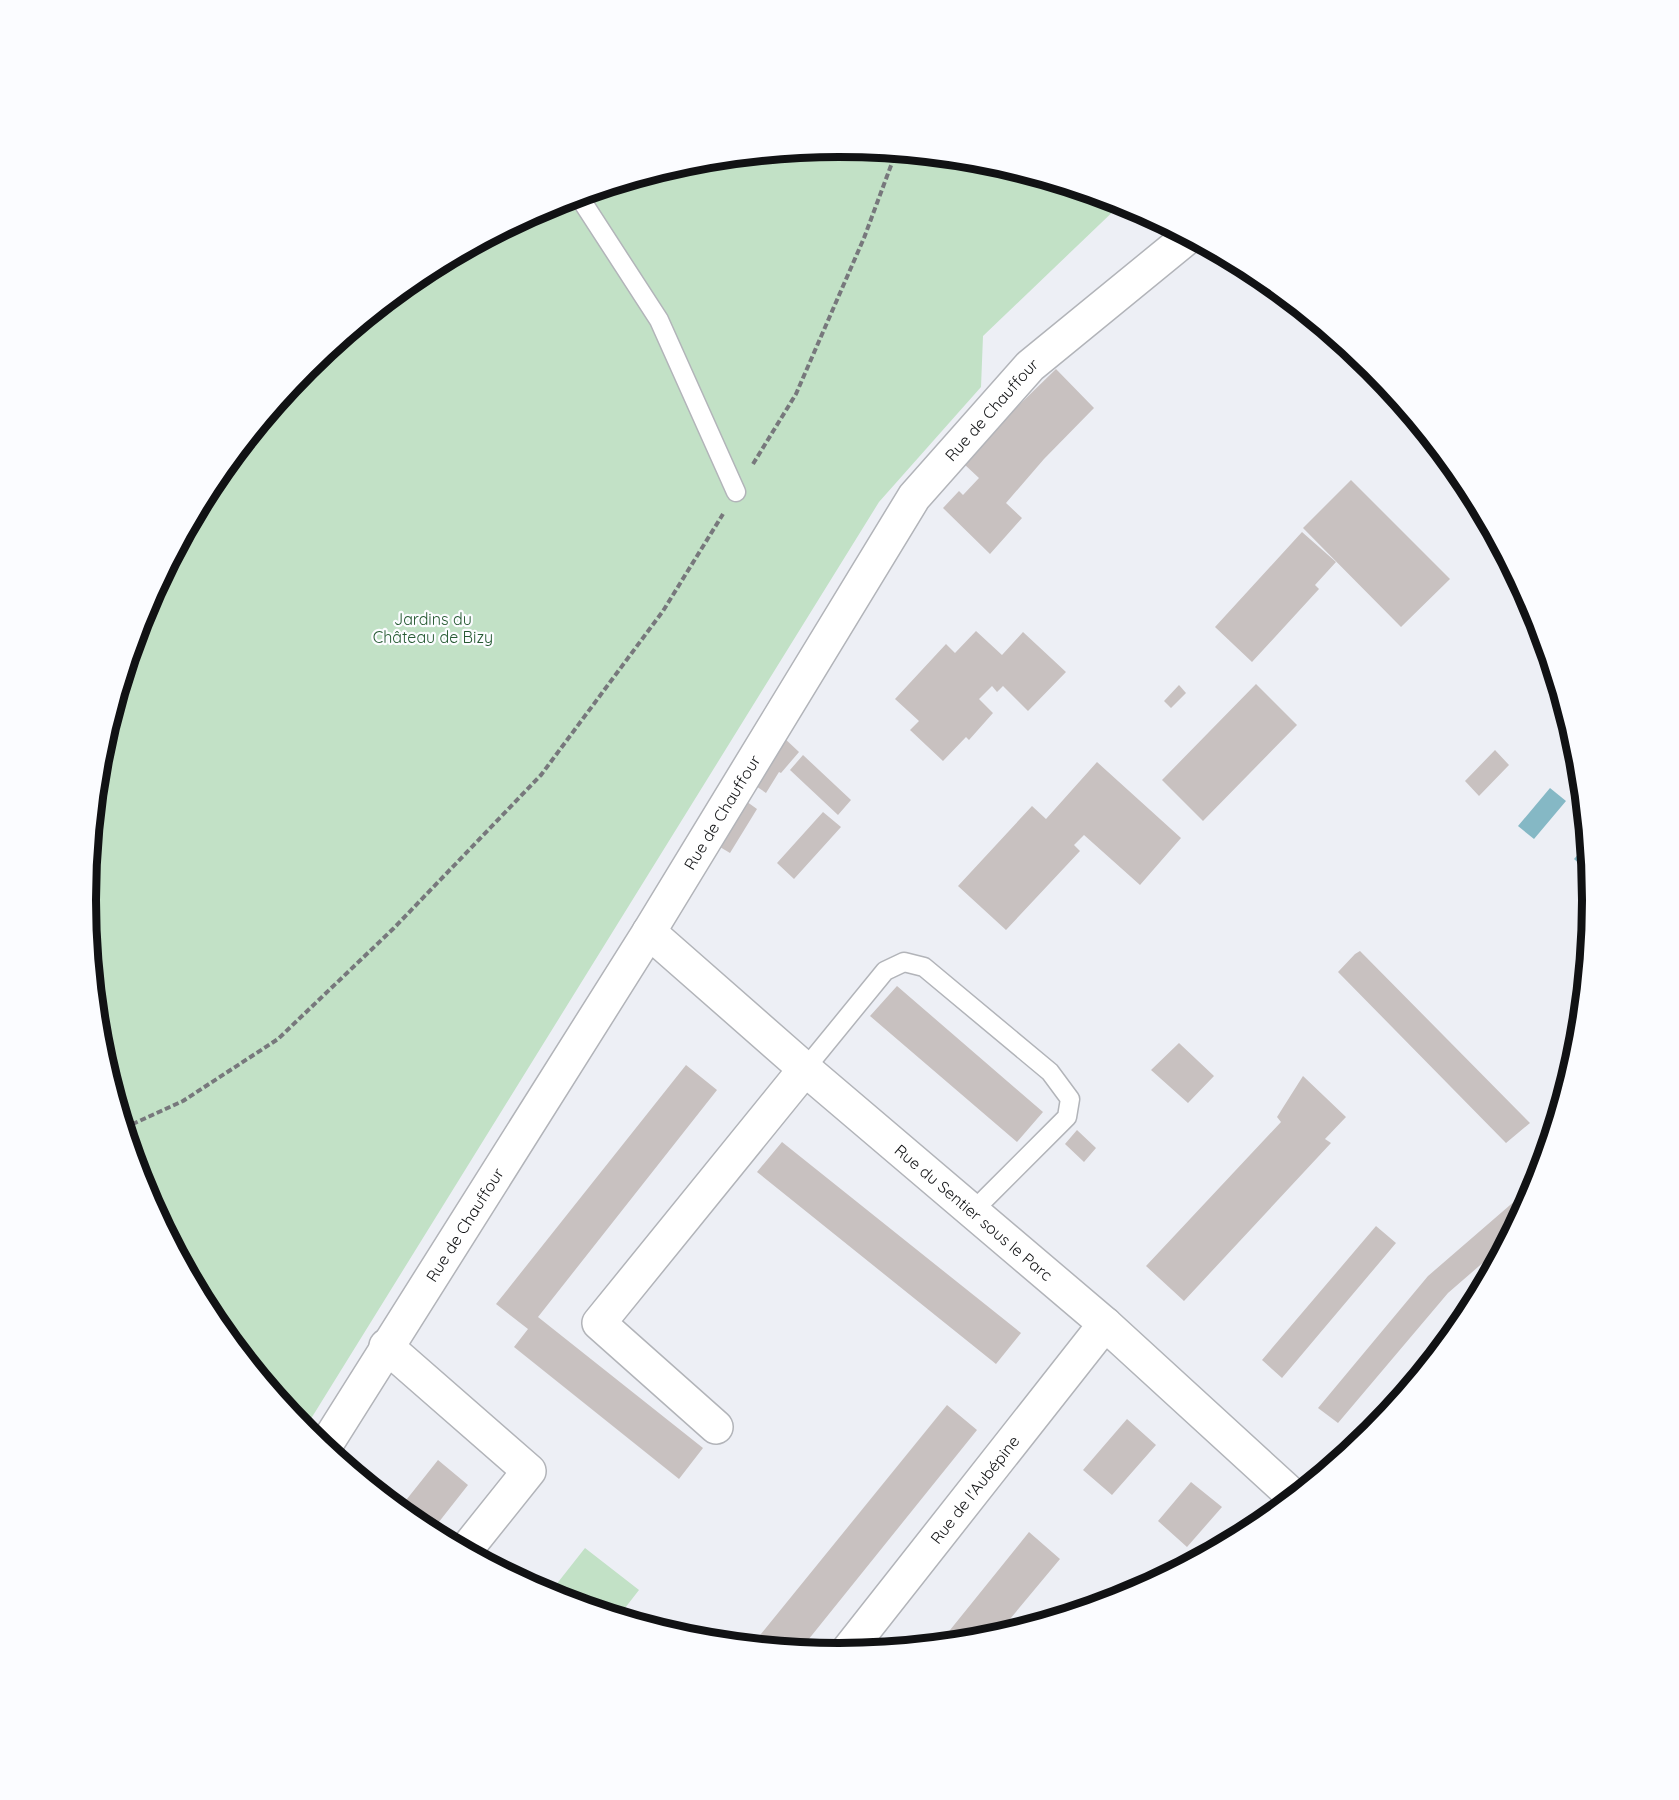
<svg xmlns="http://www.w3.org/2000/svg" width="1679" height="1800" font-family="Quicksand,sans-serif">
  <rect width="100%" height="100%" fill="#edeff5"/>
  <!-- green -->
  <path fill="#c2e1c6" d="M 840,146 L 987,161 L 1123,202 L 983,336 L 981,387 L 879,502 L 304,1430 L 212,1319 L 143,1188 L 100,1047 L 86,900 L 100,753 L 143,611 L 213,481 L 307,367 L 421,273 L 551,203 L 693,160 Z
    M 585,1548 L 639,1590 L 618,1617 L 548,1595 Z"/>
  <!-- water -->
  <path fill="#85b8c5" d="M 1550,788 L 1566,801 L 1534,839 L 1518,826 Z
    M 1588,843 L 1591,874 L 1574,859 Z"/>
  <!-- building -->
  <path fill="#c8c1c0" d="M 1303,310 L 1369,364 L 1361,372 L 1342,356 L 1344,353 L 1321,333 L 1318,334 L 1298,315 Z
    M 1056,369 L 1094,408 L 1044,459 L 1006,503 L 1022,518 L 990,554 L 943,508 L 959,491 L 963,495 L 979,478 L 964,464 L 1015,409 Z
    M 1464,478 L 1474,495 L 1468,500 L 1455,487 Z
    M 1351,480 L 1450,579 L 1401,627 L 1303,528 Z
    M 1302,532 L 1336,562 L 1315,585 L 1319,589 L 1252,662 L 1215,627 Z
    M 976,631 L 1002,655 L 1023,632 L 1066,672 L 1028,711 L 1003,686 L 997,692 L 992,686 L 979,699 L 993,713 L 969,740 L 966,737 L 943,761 L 910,730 L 919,721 L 895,699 L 946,644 L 955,653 Z
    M 1256,684 L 1297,725 L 1203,821 L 1162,780 Z
    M 1179,685 L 1186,693 L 1171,708 L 1164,701 Z
    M 782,736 L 799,752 L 781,773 L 779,772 L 766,793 L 753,784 Z
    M 1495,750 L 1509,765 L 1479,796 L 1465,781 Z
    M 803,755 L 851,800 L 838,815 L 790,770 Z
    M 1097,762 L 1181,838 L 1140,885 L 1084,835 L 1074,845 L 1080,851 L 1006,930 L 958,886 L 1032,806 L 1046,819 Z
    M 743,799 L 757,809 L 730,853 L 715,844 Z
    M 823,812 L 841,827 L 794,879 L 777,863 Z
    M 1360,951 L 1530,1123 L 1506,1143 L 1338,972 L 1355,954 Z
    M 897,986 L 1043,1112 L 1017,1142 L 870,1016 Z
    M 1179,1043 L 1214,1076 L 1188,1103 L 1151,1070 Z
    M 686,1065 L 717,1090 L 538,1317 L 703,1448 L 679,1479 L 514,1347 L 528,1329 L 496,1304 Z
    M 1303,1076 L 1346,1117 L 1325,1139 L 1331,1143 L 1184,1301 L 1146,1266 L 1281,1122 L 1277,1117 Z
    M 1077,1130 L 1096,1148 L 1084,1162 L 1065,1144 Z
    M 782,1142 L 1021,1333 L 996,1364 L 757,1172 Z
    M 1539,1180 L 1536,1189 L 1508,1241 L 1448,1293 L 1338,1423 L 1318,1408 L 1428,1276 Z
    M 1376,1226 L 1396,1243 L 1282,1378 L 1262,1360 Z
    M 947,1405 L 977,1430 L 800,1650 L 752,1645 Z
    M 1127,1419 L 1156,1445 L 1112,1495 L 1083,1470 Z
    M 438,1460 L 468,1485 L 431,1532 L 420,1527 L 399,1509 Z
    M 1191,1482 L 1222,1507 L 1187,1547 L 1158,1521 Z
    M 1029,1532 L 1060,1559 L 995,1637 L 986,1640 L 946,1643 L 942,1640 Z"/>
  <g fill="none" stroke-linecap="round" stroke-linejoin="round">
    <!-- service casing -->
    <g stroke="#b2b4b9" stroke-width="21">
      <path id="service" d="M 578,195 L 659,320 L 736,492
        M 805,1069 L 885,971 L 904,962 L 924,967 L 1050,1072 L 1070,1099 L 1067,1117 L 973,1211"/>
    </g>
    <!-- minor casing -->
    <g stroke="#b2b4b9" stroke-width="36">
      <g id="minor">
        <path id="s1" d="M 649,932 L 805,1069 L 1105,1324 L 1294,1497"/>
        <path d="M 386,1346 L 529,1471 L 465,1551"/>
        <path d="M 716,1427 L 599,1323 L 805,1069"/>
        <path id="s2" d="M 324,1448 L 649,932 L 914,497 L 1030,366 L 1189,236"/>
        <path id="s3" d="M 846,1653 L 1105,1324"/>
      </g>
    </g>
    <!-- path -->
    <path stroke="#77787c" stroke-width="4" stroke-dasharray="6 3" stroke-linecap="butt" d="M 753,464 L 796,394 L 864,238 L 896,152
      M 124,1128 L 183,1101 L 278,1039 L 394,928 L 541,775 L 663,611 L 723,514"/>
    <!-- service -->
    <use href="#service" stroke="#fff" stroke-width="18"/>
    <!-- minor -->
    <use href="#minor" stroke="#fff" stroke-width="33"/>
  </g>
  <g text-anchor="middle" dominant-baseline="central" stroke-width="4.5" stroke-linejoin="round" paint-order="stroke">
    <!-- street labels -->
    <g font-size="16" fill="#111214" stroke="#fbfcff">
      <text stroke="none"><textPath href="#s2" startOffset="1236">Rue de Chauffour</textPath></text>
      <text stroke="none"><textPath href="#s2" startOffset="750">Rue de Chauffour</textPath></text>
      <text stroke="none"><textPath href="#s1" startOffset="429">Rue du Sentier sous le Parc</textPath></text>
      <text stroke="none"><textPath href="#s2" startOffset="264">Rue de Chauffour</textPath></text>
      <text stroke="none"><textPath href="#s3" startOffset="208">Rue de l'Aubépine</textPath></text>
    </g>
    <!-- park labels -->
    <g font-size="16" fill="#255931" stroke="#fbfcff">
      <text x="433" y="619">Jardins du<tspan x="433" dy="18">Château de Bizy</tspan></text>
    </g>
  </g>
  <!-- crop -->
  <path d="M0 0H1679V1800H0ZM96 900a743 743 0 1 1 1486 0a743 743 0 1 1-1486 0Z" fill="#fbfcff" fill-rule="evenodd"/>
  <path fill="none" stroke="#111214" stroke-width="8" d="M96 900a743 743 0 1 1 1486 0a743 743 0 1 1-1486 0Z"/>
</svg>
